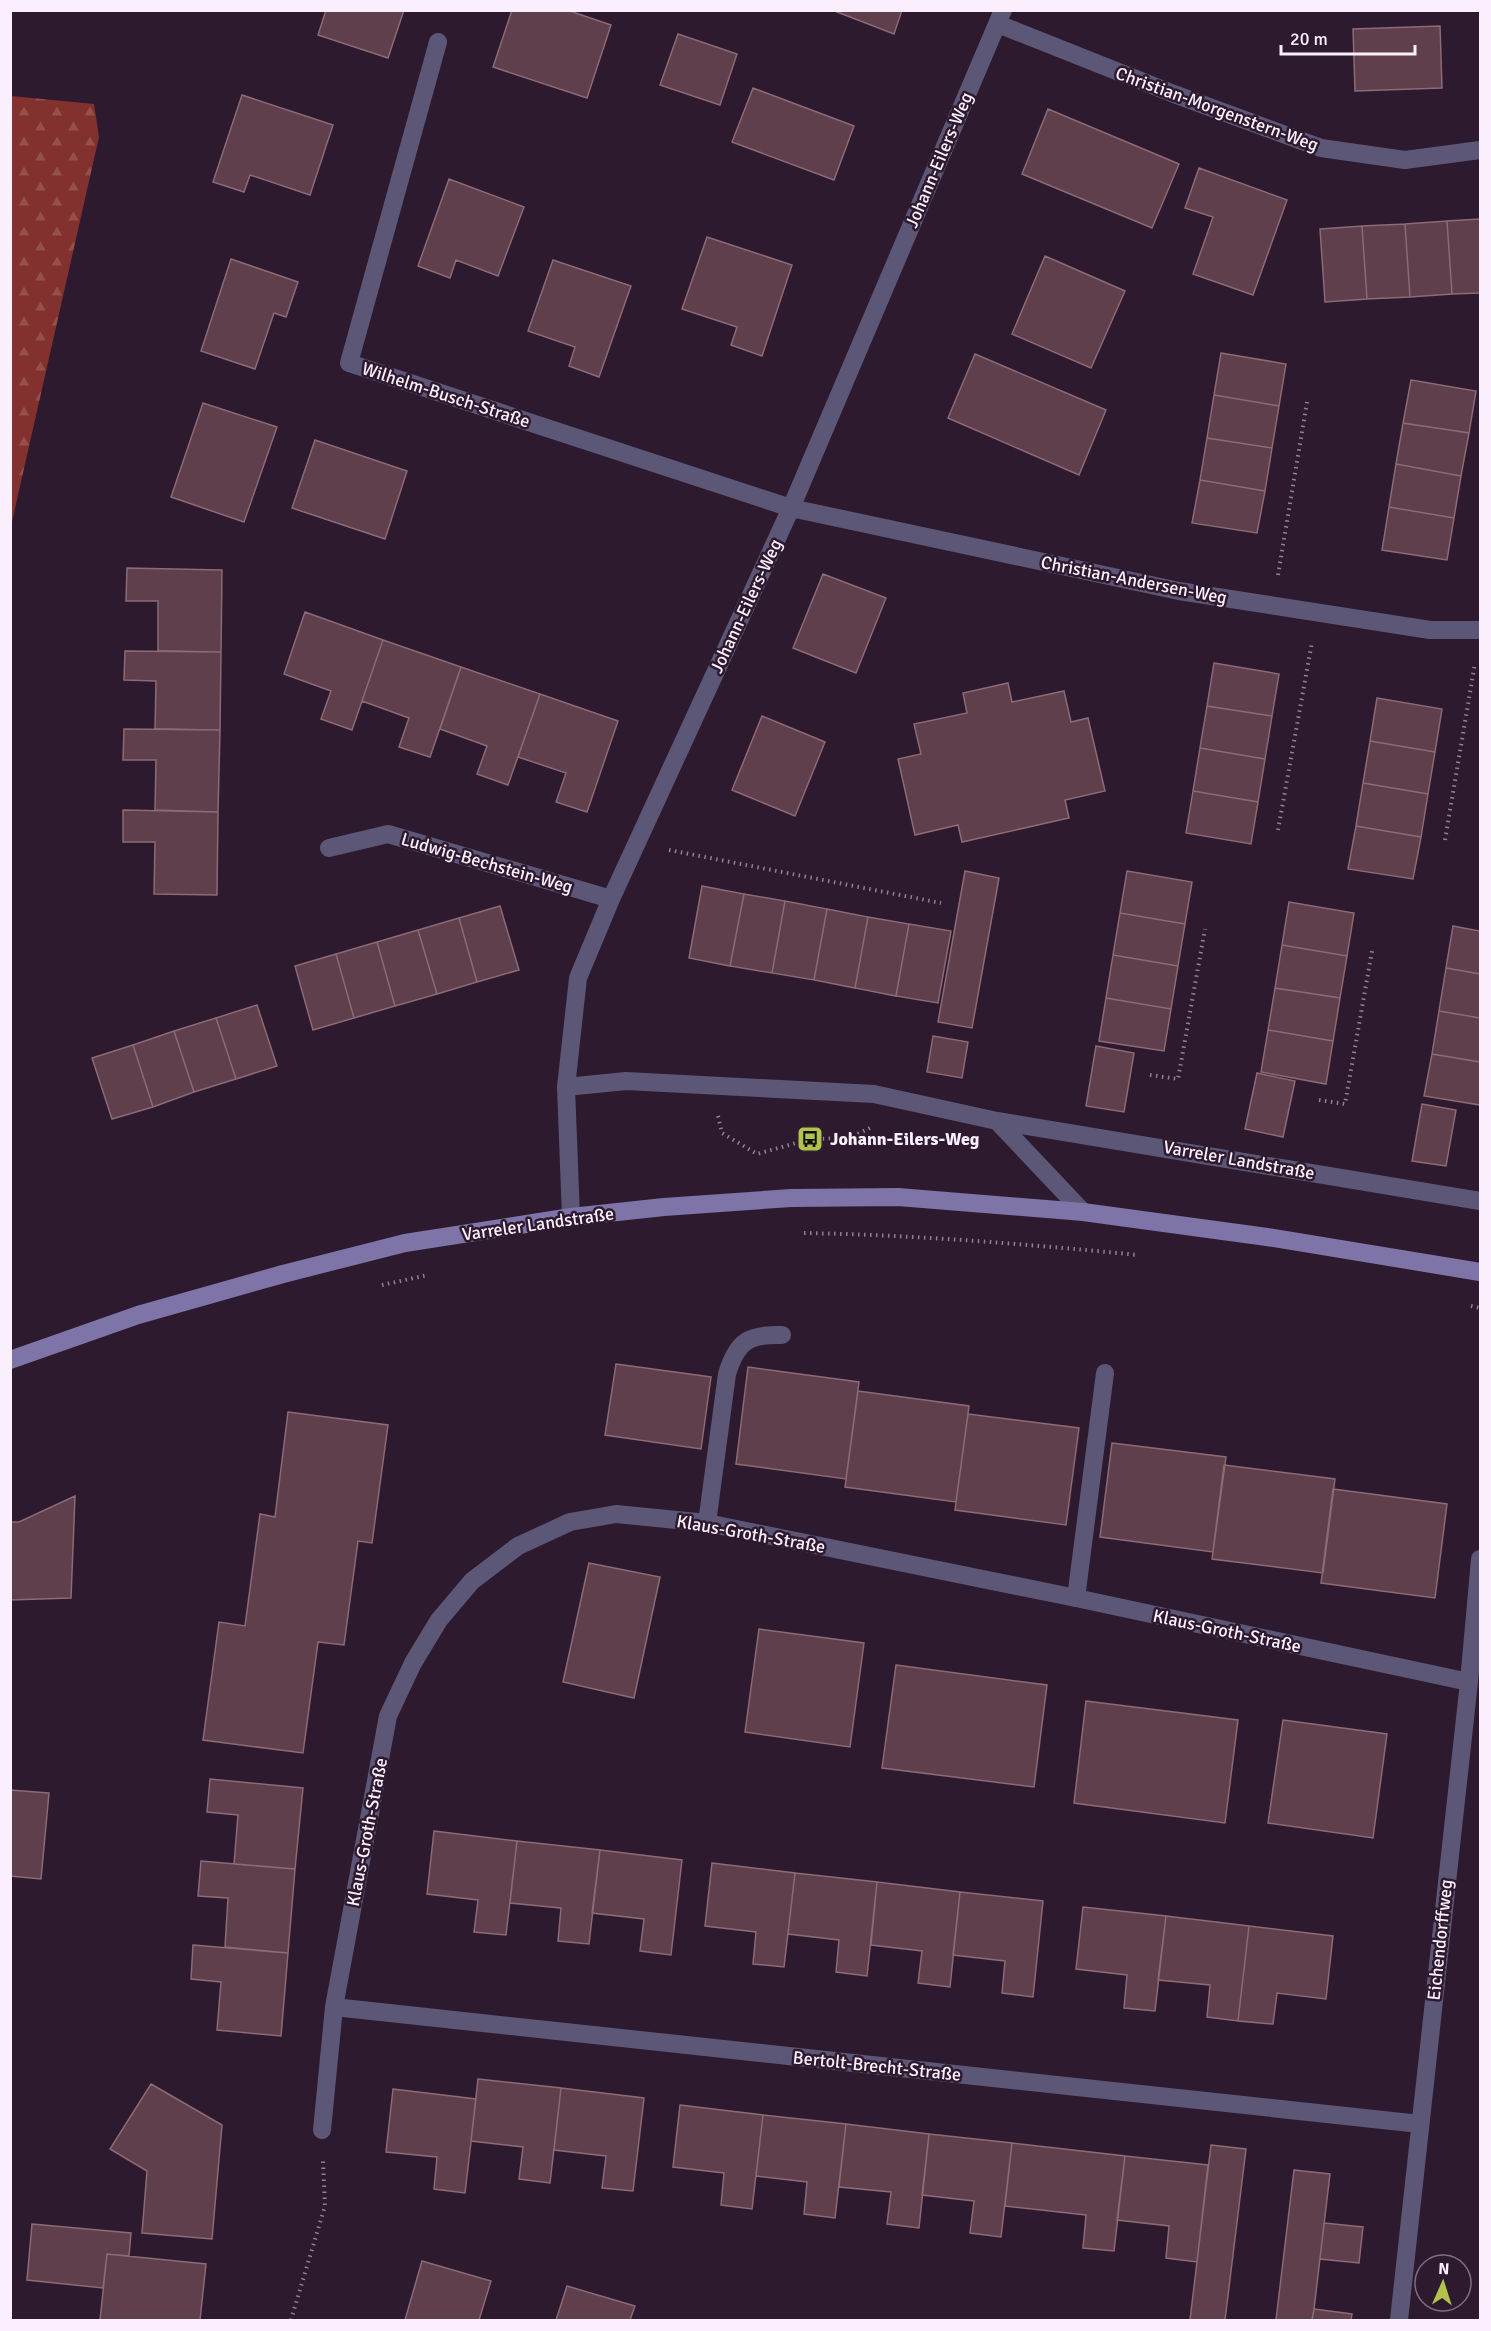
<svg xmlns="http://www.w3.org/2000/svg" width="1491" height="2331" font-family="Signika,sans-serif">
  <defs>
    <pattern id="forest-firs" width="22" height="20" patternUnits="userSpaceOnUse" patternTransform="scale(1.5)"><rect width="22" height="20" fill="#82312e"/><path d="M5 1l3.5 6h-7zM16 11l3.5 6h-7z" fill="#954f4d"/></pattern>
  </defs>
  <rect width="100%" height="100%" fill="#2d1a2f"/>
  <!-- forest -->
  <path fill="url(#forest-firs)" d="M 11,96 L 94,104 L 99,137 L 11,526 Z"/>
  <!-- building -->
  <path fill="#5e3f4b" stroke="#8c6a76" stroke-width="1.5" d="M 326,10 L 404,10 L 388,58 L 318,35 Z
    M 512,10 L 567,10 L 611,25 L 587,98 L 493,67 Z
    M 832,10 L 902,10 L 894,34 Z
    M 1440,26 L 1442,88 L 1355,91 L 1353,29 Z
    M 678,34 L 737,54 L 720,105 L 660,85 Z
    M 753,88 L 854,126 L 834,180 L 732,142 Z
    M 242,95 L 333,125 L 310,195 L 250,175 L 244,192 L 213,182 Z
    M 1048,109 L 1179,164 L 1152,228 L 1022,174 Z
    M 1199,168 L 1287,200 L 1253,295 L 1193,274 L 1213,217 L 1185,208 Z
    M 449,179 L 524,207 L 498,276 L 456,260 L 450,278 L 418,266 Z
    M 1480,219 L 1480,293 L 1452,294 L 1447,221 Z
    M 1447,221 L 1452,294 L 1410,297 L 1405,224 Z
    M 1405,224 L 1410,297 L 1367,299 L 1362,226 Z
    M 1362,226 L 1367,299 L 1325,302 L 1320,229 Z
    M 707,237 L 792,265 L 762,356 L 731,345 L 737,327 L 682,309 Z
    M 1045,256 L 1125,291 L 1091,368 L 1012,334 Z
    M 231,259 L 298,282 L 286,317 L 274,313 L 255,369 L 201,351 Z
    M 553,260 L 631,286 L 599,377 L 569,366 L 575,347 L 528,331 Z
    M 1221,353 L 1286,364 L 1279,406 L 1214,395 Z
    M 975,354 L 1106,410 L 1079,475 L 948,418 Z
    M 1411,380 L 1476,391 L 1469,433 L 1403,423 Z
    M 1214,395 L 1279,406 L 1272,448 L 1207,438 Z
    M 203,403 L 277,427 L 244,522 L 171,497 Z
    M 1403,423 L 1469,433 L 1461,476 L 1396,464 Z
    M 1207,438 L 1272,448 L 1265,491 L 1200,480 Z
    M 315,440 L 407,471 L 385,539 L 292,508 Z
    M 1396,464 L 1461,476 L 1454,518 L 1389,507 Z
    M 1200,480 L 1265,491 L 1257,533 L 1192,523 Z
    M 1389,507 L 1454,518 L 1447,560 L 1382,550 Z
    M 127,568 L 222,570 L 221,652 L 158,651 L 158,601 L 126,601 Z
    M 823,574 L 886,598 L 856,673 L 793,648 Z
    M 305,612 L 383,640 L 352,730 L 321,719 L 331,691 L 284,674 Z
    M 383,640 L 461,667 L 430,757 L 399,747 L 409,718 L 362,701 Z
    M 125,651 L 221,652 L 220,730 L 155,729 L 156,681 L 124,680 Z
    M 1214,663 L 1279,674 L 1272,716 L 1207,706 Z
    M 461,667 L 540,694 L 508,785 L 477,774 L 487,746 L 440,729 Z
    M 1008,683 L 1012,702 L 1064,691 L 1071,722 L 1088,718 L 1105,791 L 1065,800 L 1069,818 L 962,842 L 958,825 L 915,835 L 898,759 L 921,754 L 914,724 L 967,713 L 963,693 Z
    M 540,694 L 618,721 L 587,812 L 556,802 L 566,773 L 518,757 Z
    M 1377,698 L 1442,709 L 1435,752 L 1370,741 Z
    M 1207,706 L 1272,716 L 1265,759 L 1200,748 Z
    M 762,716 L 825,742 L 795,816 L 732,790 Z
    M 124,729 L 220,730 L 218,812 L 155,810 L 156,760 L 123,760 Z
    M 1370,741 L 1435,752 L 1428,794 L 1363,783 Z
    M 1200,748 L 1265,759 L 1258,802 L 1193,791 Z
    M 1363,783 L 1428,794 L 1421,837 L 1356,826 Z
    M 1193,791 L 1258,802 L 1251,844 L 1186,833 Z
    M 123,810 L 218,812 L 217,895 L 154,894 L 155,842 L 123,842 Z
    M 1356,826 L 1421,837 L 1413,879 L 1348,869 Z
    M 965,871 L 999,878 L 972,1028 L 938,1022 Z
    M 1127,871 L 1192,882 L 1185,924 L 1120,913 Z
    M 702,886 L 744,894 L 730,966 L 689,958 Z
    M 744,894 L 785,901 L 772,973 L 730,966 Z
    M 785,901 L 827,909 L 814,980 L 772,973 Z
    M 1289,902 L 1354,913 L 1347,956 L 1282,945 Z
    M 500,906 L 519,970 L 477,982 L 459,918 Z
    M 827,909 L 868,917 L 855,988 L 814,980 Z
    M 1120,913 L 1185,924 L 1178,966 L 1113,955 Z
    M 868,917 L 909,924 L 896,996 L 855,988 Z
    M 459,918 L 477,982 L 437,994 L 418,930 Z
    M 909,924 L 951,931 L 938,1003 L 896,996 Z
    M 1453,926 L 1480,931 L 1480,974 L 1446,968 Z
    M 418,930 L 437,994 L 395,1006 L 377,942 Z
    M 377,942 L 395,1006 L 354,1018 L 336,954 Z
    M 1282,945 L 1347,956 L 1340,998 L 1275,988 Z
    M 336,954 L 354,1018 L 313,1030 L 295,966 Z
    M 1113,955 L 1178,966 L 1171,1009 L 1106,998 Z
    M 1446,968 L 1480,974 L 1480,1018 L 1439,1011 Z
    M 1275,988 L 1340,998 L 1333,1041 L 1268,1030 Z
    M 1106,998 L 1171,1009 L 1164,1051 L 1099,1041 Z
    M 257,1005 L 277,1066 L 236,1079 L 216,1018 Z
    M 1439,1011 L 1480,1018 L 1480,1062 L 1432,1054 Z
    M 216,1018 L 236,1079 L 194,1092 L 174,1031 Z
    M 1268,1030 L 1333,1041 L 1326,1084 L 1261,1072 Z
    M 174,1031 L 194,1092 L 153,1107 L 133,1045 Z
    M 933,1036 L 968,1042 L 962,1078 L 927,1072 Z
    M 133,1045 L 153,1107 L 112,1119 L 92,1058 Z
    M 1096,1046 L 1134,1053 L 1124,1112 L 1086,1106 Z
    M 1432,1054 L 1480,1062 L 1480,1105 L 1424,1096 Z
    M 1257,1073 L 1295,1081 L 1283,1137 L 1245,1129 Z
    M 1422,1104 L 1456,1110 L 1446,1166 L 1412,1161 Z
    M 616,1364 L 711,1377 L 701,1449 L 605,1435 Z
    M 748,1367 L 859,1382 L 846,1479 L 736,1464 Z
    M 858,1391 L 969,1406 L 956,1502 L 845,1487 Z
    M 288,1412 L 388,1425 L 372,1543 L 358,1541 L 344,1645 L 318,1642 L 303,1753 L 203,1740 L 219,1622 L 245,1626 L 260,1514 L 275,1517 Z
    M 968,1414 L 1079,1428 L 1066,1525 L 955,1510 Z
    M 1112,1443 L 1226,1457 L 1213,1552 L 1100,1537 Z
    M 1224,1465 L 1335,1479 L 1323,1573 L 1212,1559 Z
    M 1333,1489 L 1447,1504 L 1435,1598 L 1321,1583 Z
    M 75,1496 L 71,1598 L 10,1600 L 10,1522 L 19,1522 Z
    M 589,1563 L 660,1577 L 634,1698 L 563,1682 Z
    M 759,1629 L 864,1643 L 850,1747 L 745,1732 Z
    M 896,1665 L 1047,1685 L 1034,1787 L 882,1768 Z
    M 1086,1701 L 1238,1720 L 1225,1823 L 1074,1803 Z
    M 1283,1720 L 1387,1734 L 1373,1838 L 1268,1823 Z
    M 210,1779 L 303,1788 L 295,1869 L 234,1864 L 238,1815 L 207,1812 Z
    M 10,1790 L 49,1793 L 41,1879 L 10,1876 Z
    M 434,1831 L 517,1841 L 506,1935 L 474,1932 L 478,1900 L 427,1894 Z
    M 517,1841 L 600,1850 L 589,1944 L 558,1941 L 561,1908 L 510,1903 Z
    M 600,1850 L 682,1860 L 671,1955 L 640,1951 L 644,1919 L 592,1913 Z
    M 201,1861 L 295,1869 L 288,1953 L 225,1947 L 228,1898 L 198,1896 Z
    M 712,1863 L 795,1873 L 784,1967 L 753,1964 L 756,1932 L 705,1926 Z
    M 795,1873 L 877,1882 L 867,1976 L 836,1972 L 839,1940 L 788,1934 Z
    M 877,1882 L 960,1892 L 950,1987 L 918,1983 L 922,1951 L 871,1945 Z
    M 960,1892 L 1043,1901 L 1033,1997 L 1002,1993 L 1005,1961 L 953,1955 Z
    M 1083,1907 L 1166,1916 L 1155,2011 L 1124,2008 L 1127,1975 L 1076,1969 Z
    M 1166,1916 L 1249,1926 L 1238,2021 L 1207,2017 L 1210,1985 L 1158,1980 Z
    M 1249,1926 L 1333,1936 L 1326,1999 L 1277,1993 L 1273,2024 L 1238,2021 Z
    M 193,1945 L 288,1953 L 281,2036 L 217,2030 L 221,1982 L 191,1979 Z
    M 478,2079 L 561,2088 L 550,2183 L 519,2179 L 523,2147 L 471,2141 Z
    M 151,2084 L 222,2125 L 212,2239 L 142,2233 L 147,2171 L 110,2149 Z
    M 561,2088 L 644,2098 L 633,2191 L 602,2188 L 606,2156 L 554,2150 Z
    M 393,2089 L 476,2099 L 465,2193 L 434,2189 L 437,2157 L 386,2152 Z
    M 680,2105 L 763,2115 L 752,2209 L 721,2205 L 724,2173 L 673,2167 Z
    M 763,2115 L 846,2124 L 835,2218 L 804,2214 L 807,2182 L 756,2176 Z
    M 846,2124 L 929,2134 L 919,2228 L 887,2224 L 891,2192 L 839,2187 Z
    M 929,2134 L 1012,2143 L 1001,2237 L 970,2233 L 974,2201 L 922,2195 Z
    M 1012,2143 L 1125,2156 L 1114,2251 L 1083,2248 L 1086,2215 L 1005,2206 Z
    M 1211,2145 L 1246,2149 L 1225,2320 L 1190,2320 Z
    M 1125,2156 L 1208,2165 L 1197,2262 L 1166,2258 L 1169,2226 L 1117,2220 Z
    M 1294,2170 L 1330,2174 L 1314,2309 L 1312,2320 L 1276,2320 Z
    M 1324,2223 L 1363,2227 L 1359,2263 L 1320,2259 Z
    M 32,2224 L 131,2233 L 129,2256 L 107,2254 L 103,2288 L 27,2280 Z
    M 107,2254 L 206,2264 L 200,2320 L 100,2320 Z
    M 422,2261 L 491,2281 L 479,2320 L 405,2320 Z
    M 567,2286 L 635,2306 L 630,2320 L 556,2320 Z
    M 1314,2309 L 1352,2314 L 1351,2320 L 1312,2320 Z"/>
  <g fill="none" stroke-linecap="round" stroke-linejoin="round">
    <!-- path -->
    <path stroke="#918192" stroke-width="4" stroke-dasharray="1.5 4.5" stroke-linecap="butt" d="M 1278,575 L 1307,402
      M 1278,830 L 1312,642
      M 1445,840 L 1475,663
      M 669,850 L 941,903
      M 1150,1075 L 1178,1079 L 1205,929
      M 1319,1100 L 1345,1104 L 1372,951
      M 718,1116 L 722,1133 L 757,1154 L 810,1139 L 849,1138 L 870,1128
      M 804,1233 C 916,1235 1026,1244 1138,1255
      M 382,1285 L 428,1275
      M 1471,1306 L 1480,1308
      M 291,2320 L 325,2206 L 323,2161"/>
    <!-- lane -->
    <path stroke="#5d5777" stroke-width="18" d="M 707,1523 L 727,1374 C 737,1341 749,1334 782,1335
      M 1076,1598 L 1105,1373"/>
    <!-- street -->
    <path stroke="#5d5777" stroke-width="18" d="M 998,24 L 1174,94 L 1321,148 L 1405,160 L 1480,150
      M 438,42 L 349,363 L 791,508 L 1179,591 L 1430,630 L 1480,630
      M 329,848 L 388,834 L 611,899
      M 566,1087 L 626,1081 L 874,1094 L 997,1121 L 1480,1201
      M 997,1121 L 1083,1212
      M 571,1217 L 566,1087 L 578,978 L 611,899 L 791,508 L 1003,10
      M 334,2007 L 1420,2124
      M 322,2130 L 334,2007 L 388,1716 L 413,1663 L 439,1620 L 472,1581 L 518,1546 L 570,1522 L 616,1514 L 707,1523 L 1076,1598 L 1469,1682
      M 1399,2320 L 1469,1682 L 1480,1559"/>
    <!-- secondary -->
    <path stroke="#7e74a7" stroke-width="18" d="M 10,1360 L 138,1315 L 283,1274 L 405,1243 L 571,1217 L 664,1207 L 791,1198 L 898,1197 L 1083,1212 L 1267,1237 L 1480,1272"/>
  </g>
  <!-- icons -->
  <defs>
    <g id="bus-square" transform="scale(1.35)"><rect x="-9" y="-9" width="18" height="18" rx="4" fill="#b2c34c" stroke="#2d1a2f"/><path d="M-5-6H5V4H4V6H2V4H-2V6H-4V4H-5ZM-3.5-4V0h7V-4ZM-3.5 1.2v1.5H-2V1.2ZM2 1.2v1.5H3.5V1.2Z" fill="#111"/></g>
  </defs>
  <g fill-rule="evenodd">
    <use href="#bus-square" x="810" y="1139"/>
  </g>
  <g text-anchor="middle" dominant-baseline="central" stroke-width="5" stroke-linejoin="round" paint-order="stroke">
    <!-- street labels -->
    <g font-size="18" fill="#fceffd" stroke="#2d1a2f">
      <text transform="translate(1217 109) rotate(20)">Christian-Morgenstern-Weg</text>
      <text transform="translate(939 160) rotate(-67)">Johann-Eilers-Weg</text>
      <text transform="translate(446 395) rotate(18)">Wilhelm-Busch-Straße</text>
      <text transform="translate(1134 580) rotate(11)">Christian-Andersen-Weg</text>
      <text transform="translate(746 606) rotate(-65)">Johann-Eilers-Weg</text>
      <text transform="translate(487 863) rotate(16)">Ludwig-Bechstein-Weg</text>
      <text transform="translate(1239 1160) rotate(10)">Varreler Landstraße</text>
      <text transform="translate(538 1224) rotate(-8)">Varreler Landstraße</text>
      <text transform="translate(751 1534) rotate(10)">Klaus-Groth-Straße</text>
      <text transform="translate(1227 1631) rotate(12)">Klaus-Groth-Straße</text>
      <text transform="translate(367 1832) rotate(-79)">Klaus-Groth-Straße</text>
      <text transform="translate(1440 1940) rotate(-84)">Eichendorffweg</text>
      <text transform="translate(877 2066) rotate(6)">Bertolt-Brecht-Straße</text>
    </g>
    <!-- poi labels -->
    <g font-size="18" font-weight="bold" fill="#fceffd" stroke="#2d1a2f" text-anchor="start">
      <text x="830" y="1139">Johann-Eilers-Weg</text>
    </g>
  </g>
  <!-- border -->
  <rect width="1491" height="2331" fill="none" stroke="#fceffd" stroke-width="24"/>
  <!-- north arrow -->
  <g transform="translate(1443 2283) rotate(3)"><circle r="28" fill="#2d1a2f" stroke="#806f81" stroke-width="1.5"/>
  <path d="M0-4.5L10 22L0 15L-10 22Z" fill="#b2c34c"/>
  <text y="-9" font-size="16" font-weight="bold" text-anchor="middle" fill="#fceffd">N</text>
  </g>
  <!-- scale -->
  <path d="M1281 45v9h134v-9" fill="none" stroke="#fceffd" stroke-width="3"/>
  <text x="1290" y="45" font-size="18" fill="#fceffd" stroke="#2d1a2f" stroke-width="4.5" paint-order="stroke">20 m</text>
</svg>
